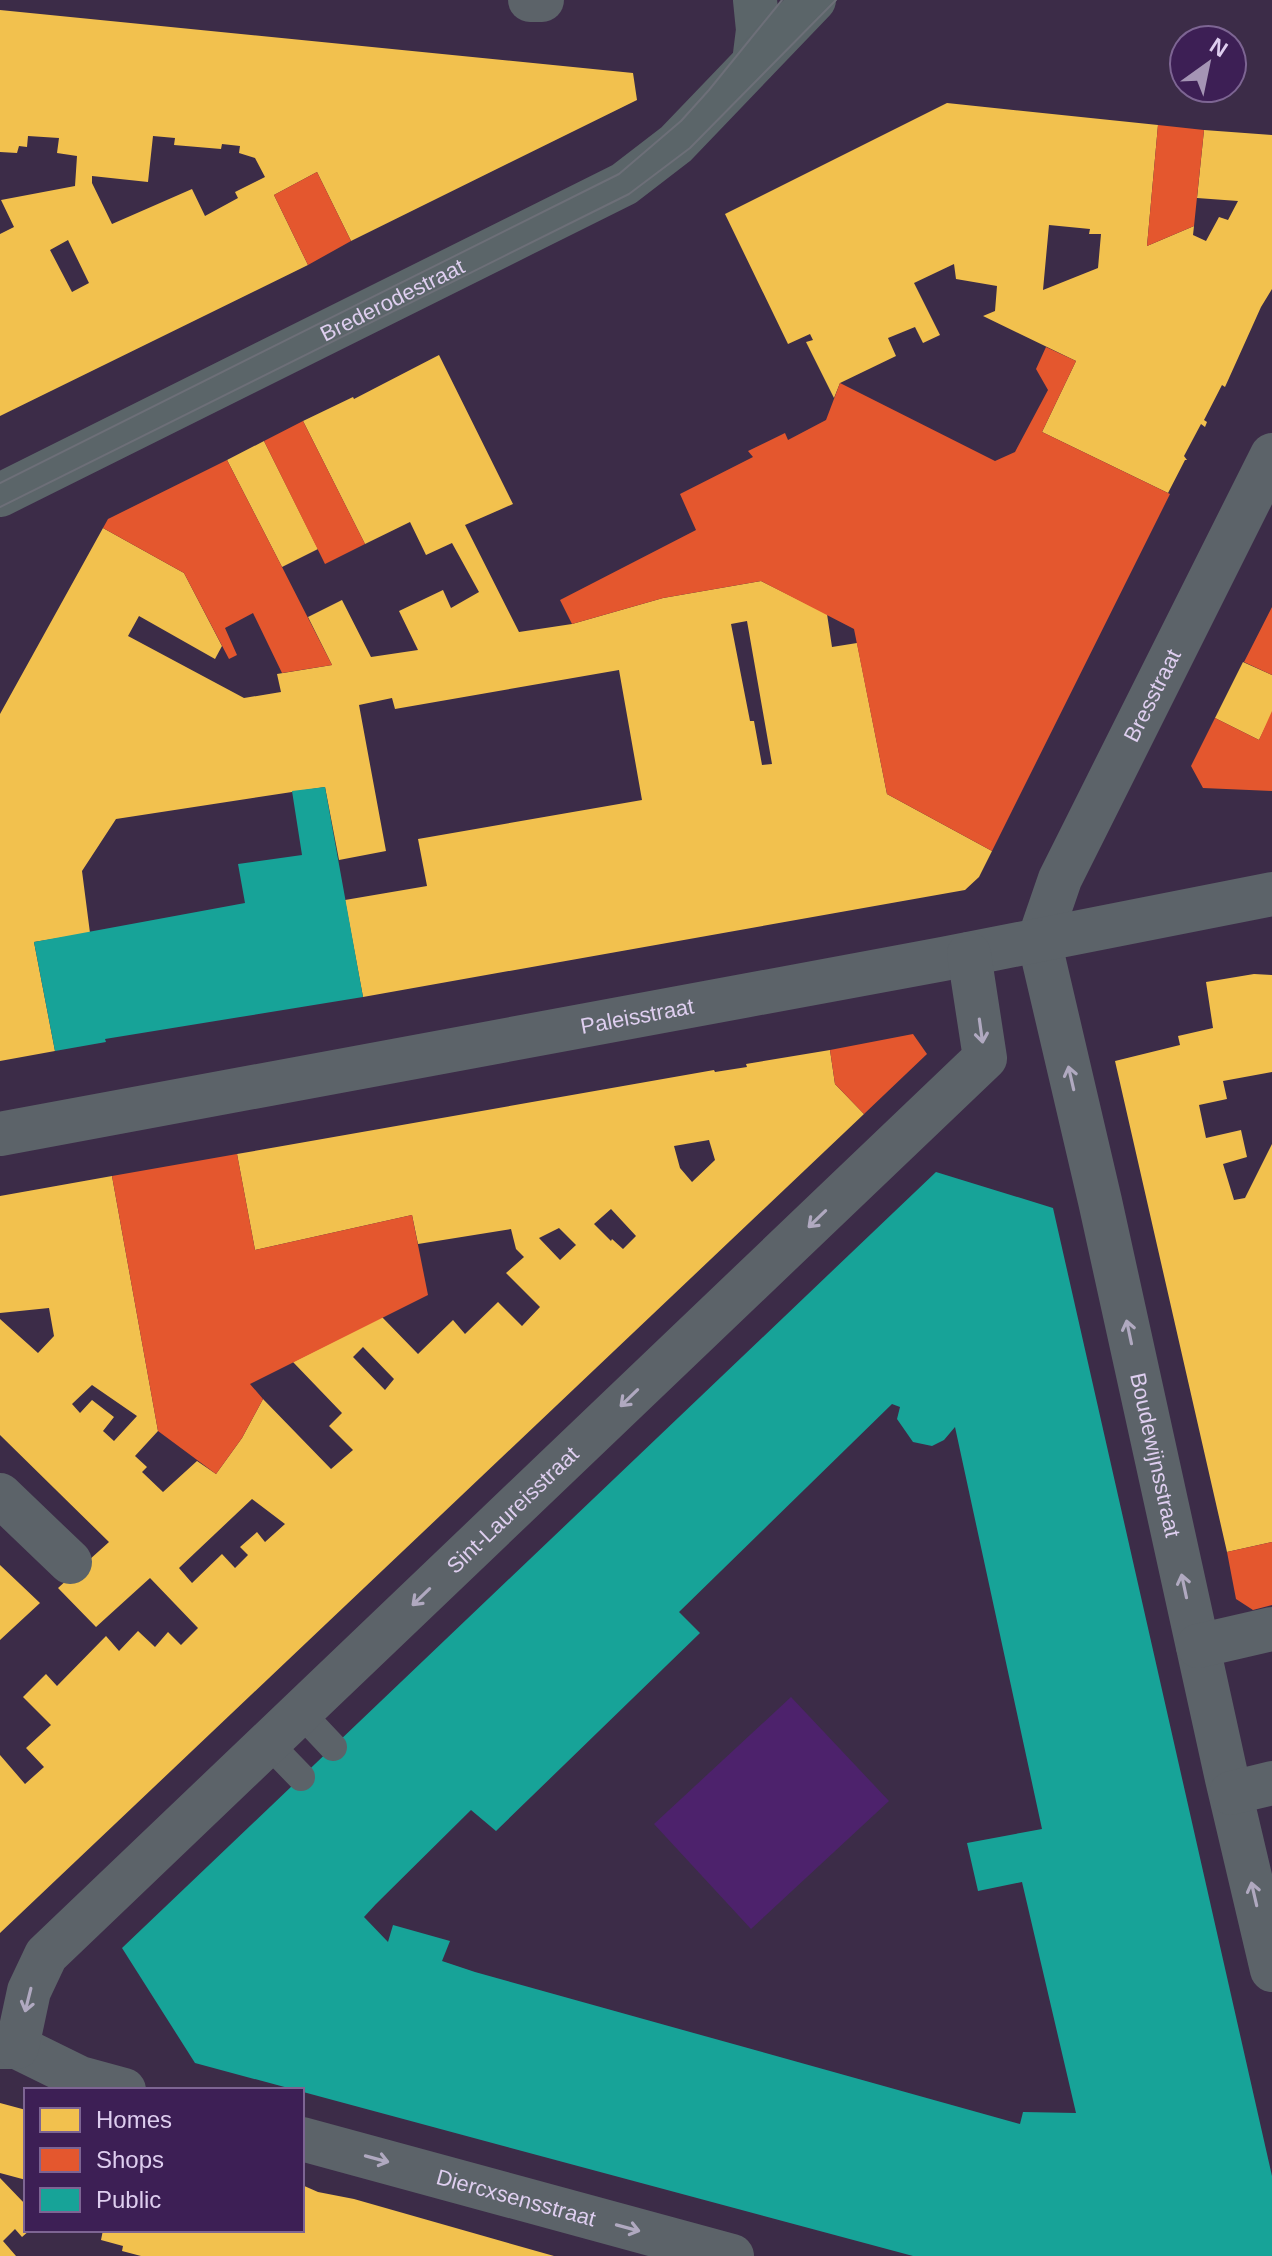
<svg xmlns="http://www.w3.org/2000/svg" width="1272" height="2256" font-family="Helvetica,sans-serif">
  <rect width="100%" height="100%" fill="#3c2c48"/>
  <!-- green -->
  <path fill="#4d226c" d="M 791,1697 L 889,1801 L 751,1929 L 654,1824 Z"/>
  <!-- homes -->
  <path fill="#f2c14e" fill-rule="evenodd" d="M 0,10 L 633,73 L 637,100 L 351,241 L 317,172 L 274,195 L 308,265 L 0,416 L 0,234 L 14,227 L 1,200 L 75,186 L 77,156 L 57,153 L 59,138 L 28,136 L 27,147 L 19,146 L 17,153 L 0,152 ZM 153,136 L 175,138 L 174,145 L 221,149 L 222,144 L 240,146 L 239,153 L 255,158 L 265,177 L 235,192 L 238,198 L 205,216 L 192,189 L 112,224 L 92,183 L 92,176 L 148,182 ZM 68,240 L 89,283 L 72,292 L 50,250 Z
    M 947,103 L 1158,125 L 1147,246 L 1194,226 L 1193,235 L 1206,241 L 1219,217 L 1228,220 L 1238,201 L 1197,198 L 1204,130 L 1272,135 L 1272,289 L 1261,307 L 1225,387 L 1222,385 L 1204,420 L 1207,422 L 1205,427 L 1201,424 L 1184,456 L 1187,460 L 1185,460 L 1168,493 L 1042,432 L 1076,361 L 983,316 L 995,311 L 997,286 L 956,279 L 954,264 L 914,283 L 940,335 L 923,343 L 915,327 L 888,338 L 896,356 L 840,383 L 834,398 L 806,342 L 813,340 L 810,334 L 788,344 L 725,214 ZM 1049,225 L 1090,229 L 1089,234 L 1101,234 L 1098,268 L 1043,290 Z
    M 439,355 L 513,504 L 465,525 L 519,632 L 572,624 L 663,598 L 761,581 L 827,614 L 832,647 L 857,643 L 887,794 L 992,851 L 979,877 L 965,890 L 363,997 L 345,900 L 427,886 L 418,839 L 642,800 L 619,670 L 395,709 L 392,698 L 359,705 L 386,851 L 339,860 L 325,787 L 116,819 L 82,871 L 90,933 L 34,942 L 55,1051 L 0,1061 L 0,714 L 103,528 L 184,573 L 222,646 L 215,659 L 139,616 L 128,636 L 244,698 L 281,692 L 277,674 L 332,665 L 308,617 L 342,600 L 371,657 L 418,650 L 399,611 L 443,590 L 451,608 L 479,592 L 452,543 L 426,555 L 410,522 L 365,544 L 303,421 L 353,397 L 354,399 ZM 747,621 L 772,764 L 762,765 L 754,721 L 750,721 L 731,624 Z
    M 264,441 L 318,549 L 282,567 L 227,460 Z
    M 1243,662 L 1272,675 L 1272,714 L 1259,740 L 1215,718 Z
    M 1254,974 L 1272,975 L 1272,1072 L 1223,1081 L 1227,1099 L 1199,1105 L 1206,1138 L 1241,1130 L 1247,1157 L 1223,1164 L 1234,1200 L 1245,1198 L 1272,1144 L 1272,1542 L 1227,1552 L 1115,1061 L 1180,1045 L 1178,1036 L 1213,1028 L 1206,982 Z
    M 830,1050 L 835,1084 L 864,1114 L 0,1933 L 0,1755 L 25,1784 L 44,1767 L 26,1748 L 51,1725 L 23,1697 L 46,1674 L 57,1686 L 106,1636 L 119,1651 L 138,1631 L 155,1647 L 168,1632 L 181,1645 L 198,1628 L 150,1578 L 96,1627 L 58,1588 L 109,1542 L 0,1435 L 0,1319 L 38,1353 L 54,1336 L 49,1308 L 0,1313 L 0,1196 L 112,1176 L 158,1431 L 135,1456 L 147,1467 L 142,1472 L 163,1492 L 197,1461 L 216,1474 L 242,1438 L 263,1399 L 331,1469 L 353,1450 L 329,1426 L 342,1413 L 293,1362 L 382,1317 L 418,1354 L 453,1320 L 465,1334 L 498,1302 L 522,1326 L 540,1307 L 506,1273 L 524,1257 L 516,1249 L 511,1229 L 418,1244 L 412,1215 L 255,1250 L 237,1154 L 714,1070 L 715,1072 L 747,1067 L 746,1064 ZM 709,1140 L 715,1160 L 692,1182 L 680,1168 L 674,1146 ZM 611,1209 L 636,1236 L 623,1249 L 612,1239 L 611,1241 L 594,1224 ZM 559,1228 L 576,1245 L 560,1260 L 539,1238 ZM 363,1347 L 394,1379 L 385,1390 L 353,1357 ZM 92,1385 L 137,1416 L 114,1441 L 103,1431 L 114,1417 L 92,1400 L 80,1413 L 72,1404 ZM 252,1499 L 285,1524 L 265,1542 L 257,1532 L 240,1547 L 248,1555 L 235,1568 L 222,1554 L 192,1583 L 179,1568 Z
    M 0,1565 L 40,1603 L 0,1640 Z
    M 0,2103 L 26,2110 L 26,2180 L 0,2173 Z
    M 0,2178 L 26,2205 L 26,2230 L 30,2230 L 22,2237 L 15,2229 L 3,2241 L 16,2256 L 0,2256 Z
    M 302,2185 L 318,2192 L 354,2199 L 554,2256 L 141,2256 L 122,2251 L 123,2246 L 101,2240 L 103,2230 L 302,2230 Z"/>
  <!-- shops -->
  <path fill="#e4572e" d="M 1158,125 L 1204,130 L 1194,226 L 1147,246 Z
    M 317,172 L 351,241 L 308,265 L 274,195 Z
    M 1046,347 L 1076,361 L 1042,432 L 1170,494 L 992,851 L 887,794 L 854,629 L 761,581 L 663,598 L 572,624 L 560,600 L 696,530 L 680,494 L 753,457 L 748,451 L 785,433 L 788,440 L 826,420 L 840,383 L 995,461 L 1015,452 L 1048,390 L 1036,369 Z
    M 303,421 L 365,544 L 325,564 L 264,441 Z
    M 227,460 L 282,567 L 332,665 L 282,673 L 253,613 L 225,628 L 237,655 L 229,659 L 184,573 L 103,528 L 108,519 Z
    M 1272,607 L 1272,675 L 1244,662 Z
    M 1272,711 L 1272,791 L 1203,788 L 1191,766 L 1215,718 L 1259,740 Z
    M 913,1034 L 927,1054 L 864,1114 L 835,1084 L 830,1050 Z
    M 237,1154 L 255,1250 L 412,1215 L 428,1295 L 250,1384 L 263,1399 L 242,1438 L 216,1474 L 158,1431 L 112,1176 Z
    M 1272,1542 L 1272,1605 L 1253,1610 L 1236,1599 L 1227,1552 Z"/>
  <!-- public -->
  <path fill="#17a398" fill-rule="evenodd" d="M 325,787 L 363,997 L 105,1039 L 106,1042 L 55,1051 L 34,942 L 245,903 L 238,864 L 302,855 L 292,791 Z
    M 936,1172 L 1053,1208 L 1272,2176 L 1272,2256 L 913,2256 L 195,2063 L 122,1948 ZM 892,1404 L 900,1407 L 897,1419 L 913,1442 L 932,1446 L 944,1440 L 955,1427 L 1042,1829 L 967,1843 L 978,1891 L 1022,1882 L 1076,2113 L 1023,2112 L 1020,2124 L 475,1972 L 442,1961 L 450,1941 L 393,1925 L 388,1942 L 364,1917 L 376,1904 L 471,1810 L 496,1831 L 700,1633 L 679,1612 Z"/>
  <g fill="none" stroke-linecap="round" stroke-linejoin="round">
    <!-- lane -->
    <path stroke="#5c6369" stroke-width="28" d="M 300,1712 L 333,1747
      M 268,1743 L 301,1777"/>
    <!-- street -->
    <g stroke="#5c6369" stroke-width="44">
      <path d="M 530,0 L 542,0"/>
      <path id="s1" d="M 1039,940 L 1100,1201 L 1227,1779 L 1272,1970"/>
      <path id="s2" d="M 1039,940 L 1060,879 L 1272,455"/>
      <path id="s3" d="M 0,1134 L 943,959 L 1272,894"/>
      <path d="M 0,1495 L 70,1562"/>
      <path d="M 1198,1646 L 1272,1629"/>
      <path d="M 1231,1793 L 1272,1783"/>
      <path d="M 0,2047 L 17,2047 L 80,2078 L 124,2090"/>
      <path id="s4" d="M 17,2047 L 29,1991 L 46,1955 L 985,1058 L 969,954"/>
      <path id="s5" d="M 302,2139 L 732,2256"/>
    </g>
    <!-- secondary -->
    <g stroke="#5b6569" stroke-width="44">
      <path d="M 754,62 L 758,30 L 755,0"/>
      <path id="s6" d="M 0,495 L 624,184 L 676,144 L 814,0"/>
    </g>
    <!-- tram -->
    <path stroke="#6d6f78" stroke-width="2" d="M 0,483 L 619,174 L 681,121 L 709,90 L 782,0
      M 0,507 L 629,194 L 690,148 L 836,0"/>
  </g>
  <!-- one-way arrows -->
  <defs><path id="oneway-shaft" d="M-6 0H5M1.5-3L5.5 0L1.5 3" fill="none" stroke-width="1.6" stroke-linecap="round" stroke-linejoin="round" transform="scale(2)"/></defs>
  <g stroke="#b0a9c0">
    <use href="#oneway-shaft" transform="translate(981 1031) rotate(82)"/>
    <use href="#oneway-shaft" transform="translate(1071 1078) rotate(-103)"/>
    <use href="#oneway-shaft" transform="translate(817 1219) rotate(136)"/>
    <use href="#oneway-shaft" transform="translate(1129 1332) rotate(-102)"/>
    <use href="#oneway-shaft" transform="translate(629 1398) rotate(136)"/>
    <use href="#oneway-shaft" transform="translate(1184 1586) rotate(-102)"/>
    <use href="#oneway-shaft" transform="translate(421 1597) rotate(136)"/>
    <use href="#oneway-shaft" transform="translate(1254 1894) rotate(-103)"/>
    <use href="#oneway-shaft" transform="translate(28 2000) rotate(104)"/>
    <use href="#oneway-shaft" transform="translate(377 2159) rotate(15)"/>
    <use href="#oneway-shaft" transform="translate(628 2228) rotate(15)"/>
  </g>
  <g text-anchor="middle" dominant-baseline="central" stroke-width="8" stroke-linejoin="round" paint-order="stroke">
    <!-- street labels -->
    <g font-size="22" fill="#deceef" stroke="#3d1f55">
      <text stroke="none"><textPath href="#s6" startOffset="438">Brederodestraat</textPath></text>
      <text stroke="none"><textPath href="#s2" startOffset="270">Bresstraat</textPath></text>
      <text stroke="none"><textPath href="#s3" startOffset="648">Paleisstraat</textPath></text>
      <text stroke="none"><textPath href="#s1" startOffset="528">Boudewijnsstraat</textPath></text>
      <text stroke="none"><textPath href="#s4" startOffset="742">Sint-Laureisstraat</textPath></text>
      <text stroke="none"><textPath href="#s5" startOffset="222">Diercxsensstraat</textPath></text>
    </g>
  </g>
  <!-- legend -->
  <rect x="24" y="2088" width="280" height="144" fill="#3d1f55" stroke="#7d6593" stroke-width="2"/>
  <rect x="40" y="2108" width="40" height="24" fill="#f2c14e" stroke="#7d6593" stroke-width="2"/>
  <text x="96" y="2128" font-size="24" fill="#deceef">Homes</text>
  <rect x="40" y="2148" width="40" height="24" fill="#e4572e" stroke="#7d6593" stroke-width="2"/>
  <text x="96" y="2168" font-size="24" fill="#deceef">Shops</text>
  <rect x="40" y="2188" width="40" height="24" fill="#17a398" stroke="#7d6593" stroke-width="2"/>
  <text x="96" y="2208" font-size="24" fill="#deceef">Public</text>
  <!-- north arrow -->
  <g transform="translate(1208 64) rotate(33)"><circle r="38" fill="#3d1f55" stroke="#7d6593" stroke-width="2"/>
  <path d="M0-6L14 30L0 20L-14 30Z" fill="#a595b5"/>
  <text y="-12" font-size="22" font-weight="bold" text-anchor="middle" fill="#deceef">N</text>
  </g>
</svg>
